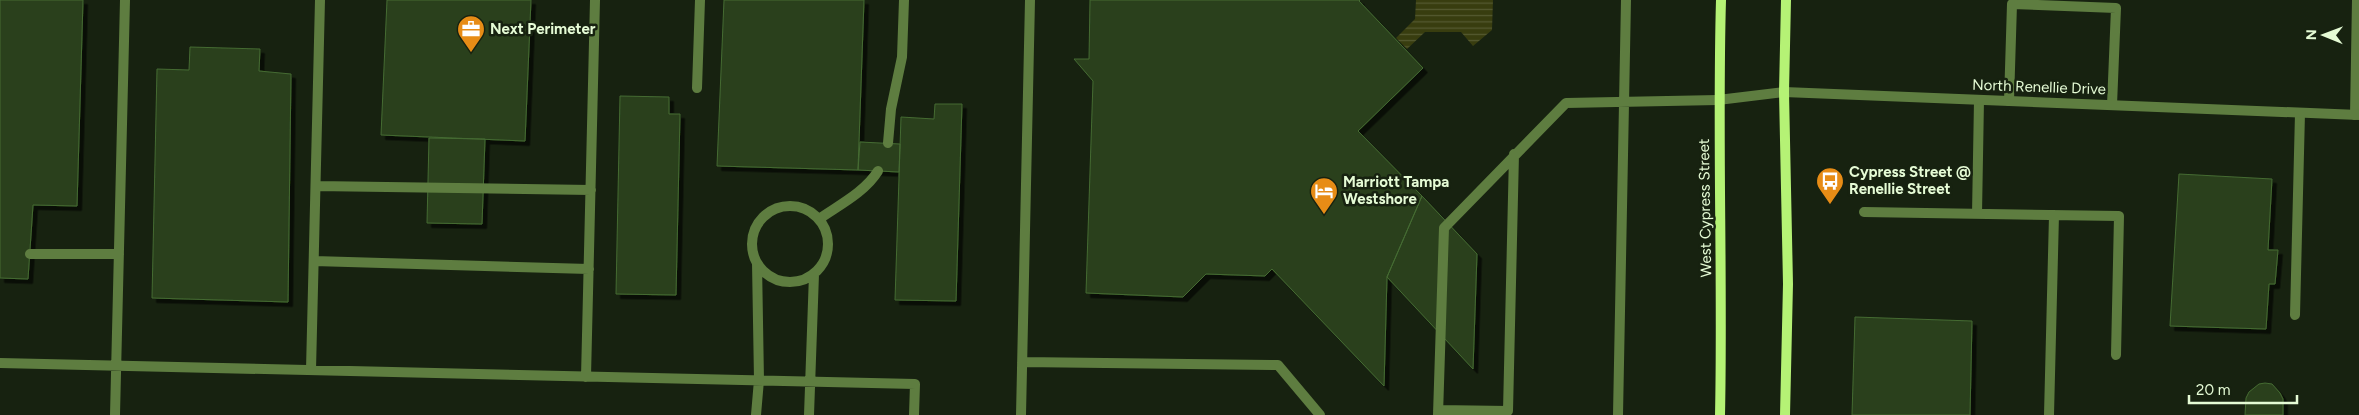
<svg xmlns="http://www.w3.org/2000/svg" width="2359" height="415" font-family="Figtree,sans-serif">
  <defs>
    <pattern id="water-rules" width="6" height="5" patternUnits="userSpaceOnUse" patternTransform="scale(1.25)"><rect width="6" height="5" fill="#383d0f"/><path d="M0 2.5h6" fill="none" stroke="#555a31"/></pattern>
    <filter id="shadow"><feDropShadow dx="4.5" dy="4.5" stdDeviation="0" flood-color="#0009"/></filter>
  </defs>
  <rect width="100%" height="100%" fill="#172210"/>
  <!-- water -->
  <path fill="url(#water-rules)" d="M 1416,0 L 1493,0 L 1492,30 L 1473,46 L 1461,32 L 1425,32 L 1407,49 L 1396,38 L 1415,19 Z"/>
  <!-- building -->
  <path fill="#2a411e" stroke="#456b32" filter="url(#shadow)" d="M 0,0 L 83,0 L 77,206 L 33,205 L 28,279 L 0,278 Z
    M 387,0 L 531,0 L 525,141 L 381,135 Z
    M 724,0 L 864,0 L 858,170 L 717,166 Z
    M 1090,0 L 1360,0 L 1359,1 L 1423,68 L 1358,131 L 1422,196 L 1387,277 L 1384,386 L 1272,269 L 1265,276 L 1206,274 L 1183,297 L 1086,293 L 1093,81 L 1074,59 L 1089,59 Z
    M 190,47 L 260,49 L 259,71 L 291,74 L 288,302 L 152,298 L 157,69 L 189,70 Z
    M 620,96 L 669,97 L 669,114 L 680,114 L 676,295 L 616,294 Z
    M 935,104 L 962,104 L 956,301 L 895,300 L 901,117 L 934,119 Z
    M 429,138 L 485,139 L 482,224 L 427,223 Z
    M 860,142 L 900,144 L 899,172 L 858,170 Z
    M 2179,174 L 2272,179 L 2268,250 L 2278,250 L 2275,284 L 2269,284 L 2266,329 L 2170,326 Z
    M 1422,196 L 1477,254 L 1473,369 L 1387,277 Z
    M 1855,317 L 1972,321 L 1970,415 L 1852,415 Z
    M 2265,383 L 2272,384 L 2280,393 L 2283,399 L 2283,415 L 2245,415 L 2246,398 L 2249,392 L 2259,384 Z"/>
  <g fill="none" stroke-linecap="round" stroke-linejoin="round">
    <!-- lane -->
    <path stroke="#5e7d40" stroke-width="10" d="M 697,88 L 700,0
      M 2009,101 L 2012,4 L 2116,8 L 2112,105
      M 2355,115 L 2357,0
      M 888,143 L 891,109 L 902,57 L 904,0
      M 316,186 L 591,190
      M752 244a38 38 0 1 1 76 0a38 38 0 1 1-76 0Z
      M 1864,212 L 2119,216 L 2116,355
      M 1977,214 L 1979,100
      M 819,219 C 839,205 865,192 878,171
      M 30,254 L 119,254
      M 314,261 L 589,269
      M 2295,315 L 2300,113
      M 1022,362 L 1278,365 L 1320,415
      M 0,363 L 915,384 L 914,415
      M 311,370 L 320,0
      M 586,377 L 595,0
      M 1438,410 L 1508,411 L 1514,154
      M 115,415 L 125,0
      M 756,415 L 759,380 L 757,263
      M 809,415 L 814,274
      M 1021,415 L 1030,0
      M 1438,415 L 1444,228 L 1566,103 L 1718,100
      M 1618,415 L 1626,0
      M 2049,415 L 2054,215"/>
    <!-- street -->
    <path stroke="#5e7d40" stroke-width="10" d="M 1718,100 L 1784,92 L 2359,115"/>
    <!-- secondary -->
    <path stroke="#b5f275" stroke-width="10" d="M 1720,415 C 1723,277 1717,138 1721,0
      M 1785,415 L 1788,284 L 1784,92 L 1786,0"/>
  </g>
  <!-- icons -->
  <defs>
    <g id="office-pin" transform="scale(1.4375)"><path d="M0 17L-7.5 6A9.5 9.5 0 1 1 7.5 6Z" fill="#e78c16" stroke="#172210"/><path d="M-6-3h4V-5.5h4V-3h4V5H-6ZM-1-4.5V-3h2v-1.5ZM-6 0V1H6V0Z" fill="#fff"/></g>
    <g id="bus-pin" transform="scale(1.4375)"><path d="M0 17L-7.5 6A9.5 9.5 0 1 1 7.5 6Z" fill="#e78c16" stroke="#172210"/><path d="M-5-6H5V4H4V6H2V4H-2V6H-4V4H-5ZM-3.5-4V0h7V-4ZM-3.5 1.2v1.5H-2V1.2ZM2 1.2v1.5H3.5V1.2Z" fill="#fff"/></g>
    <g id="hotel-pin" transform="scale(1.4375)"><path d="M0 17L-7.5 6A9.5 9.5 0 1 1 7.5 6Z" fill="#e78c16" stroke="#172210"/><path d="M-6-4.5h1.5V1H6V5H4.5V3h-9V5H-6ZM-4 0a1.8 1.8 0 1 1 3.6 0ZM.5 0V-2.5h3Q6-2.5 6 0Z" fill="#fff"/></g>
  </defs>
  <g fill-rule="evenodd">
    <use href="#office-pin" x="471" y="29"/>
    <use href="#bus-pin" x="1830" y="181"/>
    <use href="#hotel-pin" x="1324" y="191"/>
  </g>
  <g text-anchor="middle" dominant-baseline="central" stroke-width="5" stroke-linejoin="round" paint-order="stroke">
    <!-- poi labels -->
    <g font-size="15" font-weight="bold" fill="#e5fbd5" stroke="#172210" text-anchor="start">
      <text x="490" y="29">Next Perimeter</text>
      <text x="1849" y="172">Cypress Street @<tspan x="1849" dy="17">Renellie Street</tspan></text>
      <text x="1343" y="182">Marriott Tampa<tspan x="1343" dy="17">Westshore</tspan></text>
    </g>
    <!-- street labels -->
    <g font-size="15" fill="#e5fbd5" stroke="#172210">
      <text transform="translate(2039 87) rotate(2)">North Renellie Drive</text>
      <text transform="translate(1705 208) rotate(-91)">West Cypress Street</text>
    </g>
  </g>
  <!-- north arrow -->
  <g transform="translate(2324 35) rotate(271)" stroke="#172210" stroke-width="4" paint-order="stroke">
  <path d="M0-4L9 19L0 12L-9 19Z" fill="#e5fbd5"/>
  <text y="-8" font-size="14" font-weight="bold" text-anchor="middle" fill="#e5fbd5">N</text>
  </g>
  <!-- scale -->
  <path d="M2189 395v8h108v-8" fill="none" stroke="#e5fbd5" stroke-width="2.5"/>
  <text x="2196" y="395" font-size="15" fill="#e5fbd5" stroke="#172210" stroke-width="4" paint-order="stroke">20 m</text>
</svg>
